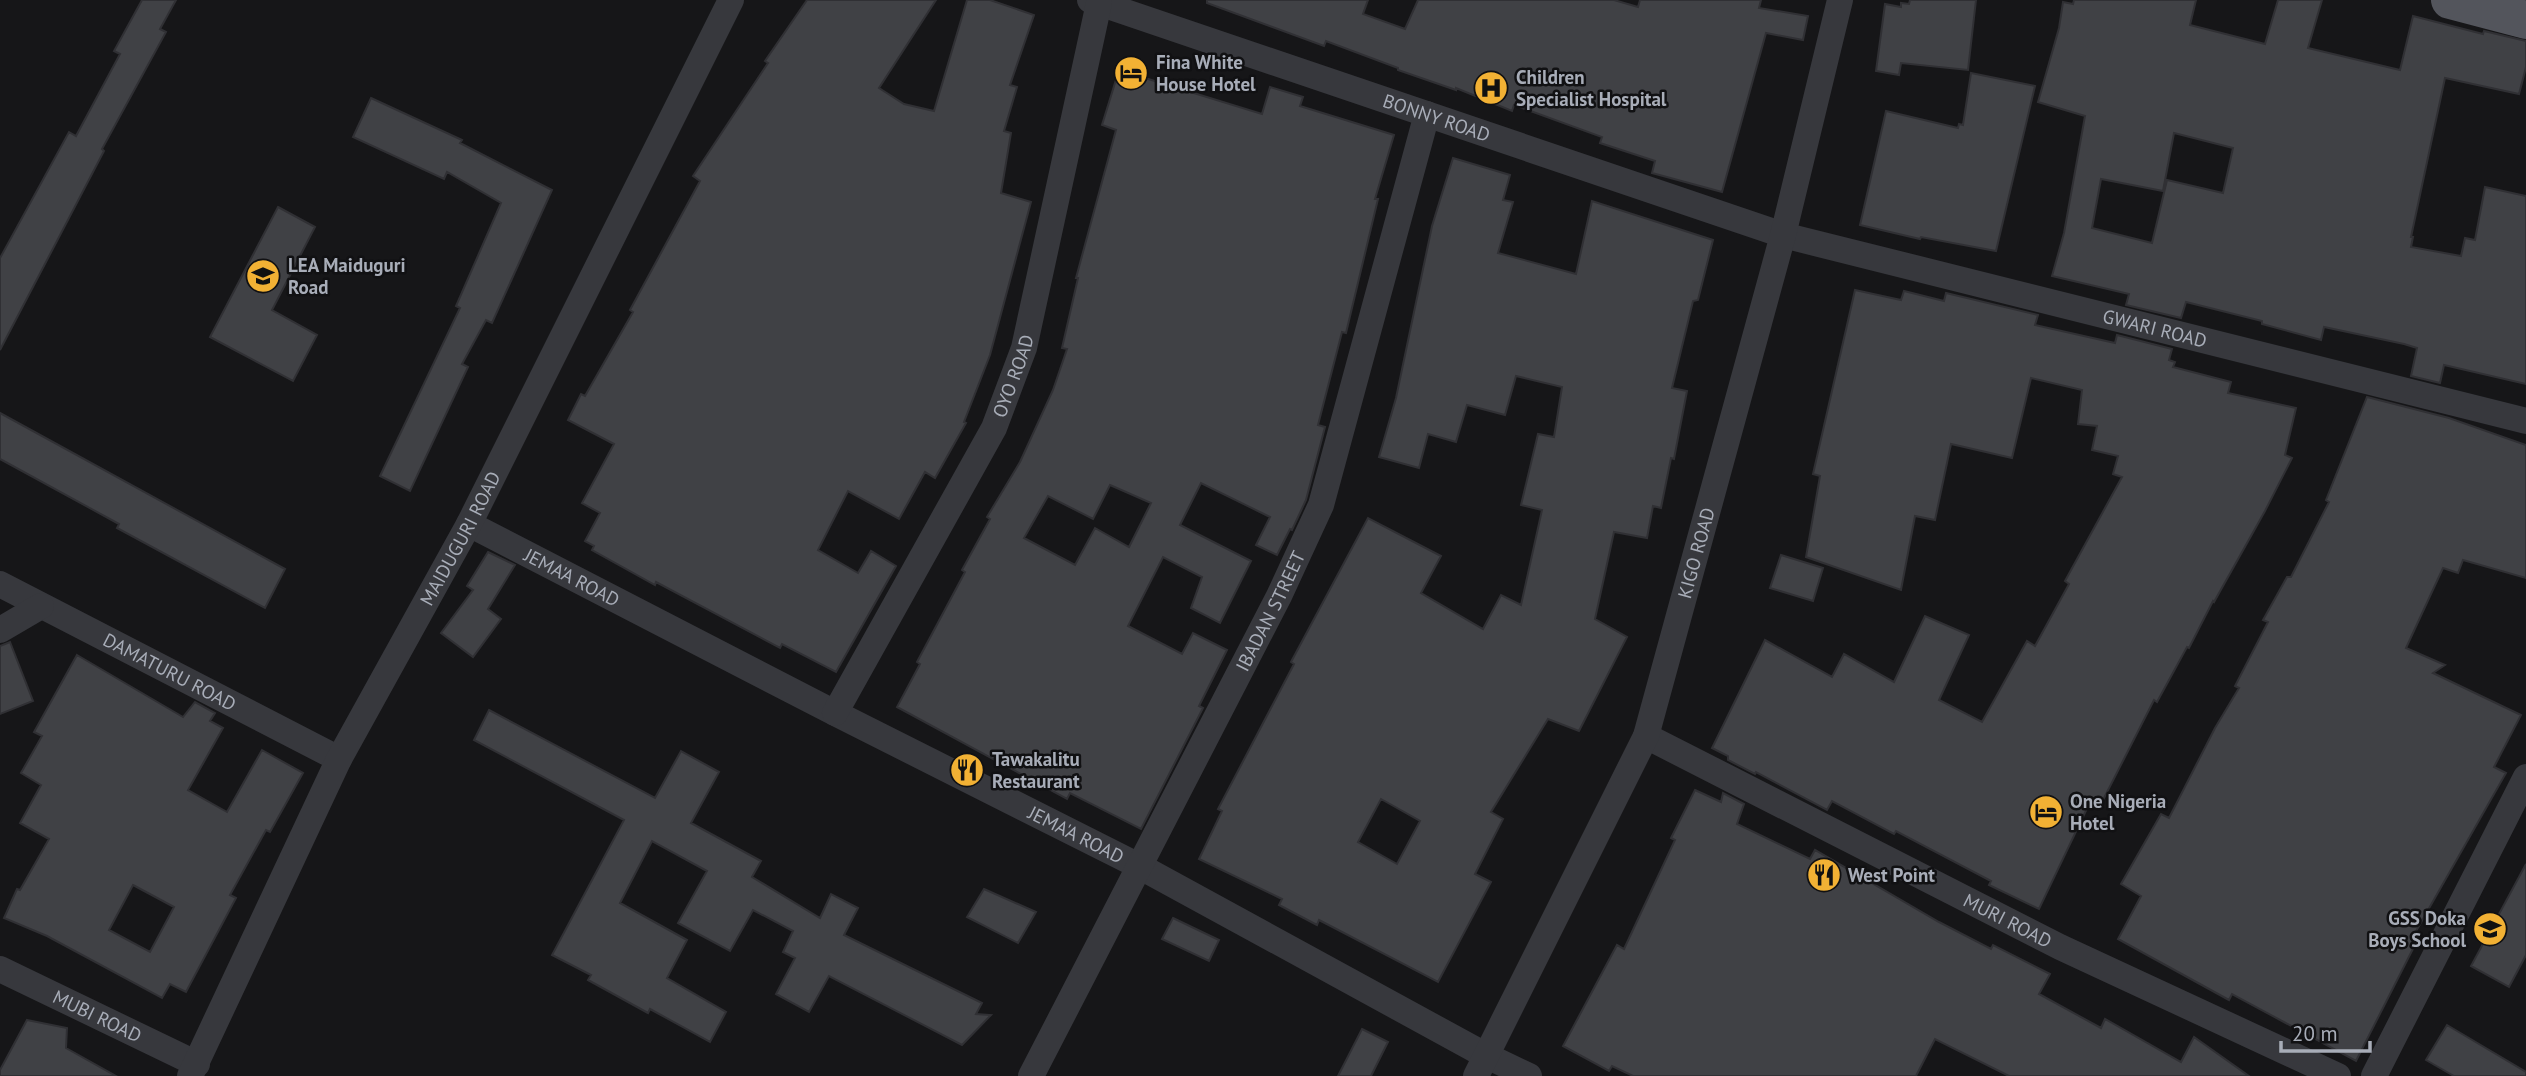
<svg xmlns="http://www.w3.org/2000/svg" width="2526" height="1076" font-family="'PT Sans',sans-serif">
  <rect width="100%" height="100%" fill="#161618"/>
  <!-- building -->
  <path fill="#404145" stroke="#303034" stroke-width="2" fill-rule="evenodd" d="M 142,0 L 176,0 L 160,29 L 166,32 L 102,149 L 104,151 L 0,350 L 0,258 L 69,132 L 76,136 L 120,54 L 114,51 Z
    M 807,0 L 936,0 L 879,88 L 904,104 L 934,111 L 967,0 L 990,0 L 1034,15 L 1010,85 L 1017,87 L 1004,131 L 1011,133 L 1001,193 L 1031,202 L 990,355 L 964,422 L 966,423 L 935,478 L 925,472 L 899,519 L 848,491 L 818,550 L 858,573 L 871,551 L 896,566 L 836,672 L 782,644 L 780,648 L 656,582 L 655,585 L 592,550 L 594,546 L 585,541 L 600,513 L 582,503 L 614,444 L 568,420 L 581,394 L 585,396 L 633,312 L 630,310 L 700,181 L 693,176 L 768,63 L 765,61 Z
    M 1207,0 L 1368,0 L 1363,14 L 1405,29 L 1418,0 L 1614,0 L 1638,7 L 1640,0 L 1761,0 L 1759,8 L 1808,16 L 1803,40 L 1766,33 L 1722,192 L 1652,173 L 1655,161 L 1600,143 L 1602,137 L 1514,105 L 1512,111 L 1456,88 L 1456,90 L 1398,70 L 1398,68 L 1326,41 L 1324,46 L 1207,3 Z
    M 1910,0 L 1976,0 L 1968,70 L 1901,63 L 1899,75 L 1876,71 L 1885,4 L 1901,7 L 1901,3 L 1909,4 Z
    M 2074,0 L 2196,0 L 2190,25 L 2265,44 L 2278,0 L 2322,0 L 2308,48 L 2400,70 L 2413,16 L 2483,34 L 2484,31 L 2526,41 L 2526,67 L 2519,94 L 2445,78 L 2411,237 L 2413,237 L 2411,247 L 2461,256 L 2465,238 L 2475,240 L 2485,187 L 2526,196 L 2526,384 L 2444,365 L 2440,383 L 2411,376 L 2417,348 L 2404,344 L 2324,327 L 2321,340 L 2262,324 L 2262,321 L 2186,302 L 2181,318 L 2126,305 L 2129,294 L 2052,276 L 2064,233 L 2085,116 L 2038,102 L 2059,28 L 2063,2 L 2073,4 ZM 2174,133 L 2233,148 L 2223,193 L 2167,180 L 2152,243 L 2092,228 L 2101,179 L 2163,191 Z
    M 1119,70 L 1262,114 L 1270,87 L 1303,97 L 1300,106 L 1394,135 L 1375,199 L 1378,199 L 1346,333 L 1342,332 L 1318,425 L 1325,427 L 1306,500 L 1292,530 L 1290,529 L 1277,555 L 1256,545 L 1270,517 L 1201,483 L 1180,525 L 1251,561 L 1220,623 L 1191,608 L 1202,577 L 1163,557 L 1128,626 L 1182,654 L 1193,633 L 1227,650 L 1199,706 L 1203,708 L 1141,829 L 1070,793 L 1067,799 L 897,707 L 920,664 L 917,662 L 965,572 L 962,570 L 990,519 L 987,517 L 1020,462 L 1053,390 L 1067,349 L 1062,348 L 1078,278 L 1076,278 L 1116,130 L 1102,125 ZM 1110,485 L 1151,503 L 1129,547 L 1095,528 L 1075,565 L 1024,538 L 1048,496 L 1093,519 Z
    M 1971,73 L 2035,86 L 1996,251 L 1921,237 L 1920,239 L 1860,225 L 1886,111 L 1958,128 L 1959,124 L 1963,125 Z
    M 371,98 L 462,140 L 460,143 L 552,190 L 492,323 L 486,320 L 462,364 L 468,367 L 410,491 L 380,476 L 460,308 L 456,306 L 501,203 L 447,172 L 444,179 L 353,137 Z
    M 1453,158 L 1510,175 L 1503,200 L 1513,202 L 1498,253 L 1576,274 L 1592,201 L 1713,240 L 1698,300 L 1693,301 L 1672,388 L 1687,391 L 1674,459 L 1671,458 L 1661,508 L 1653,506 L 1647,538 L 1614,532 L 1595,619 L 1627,637 L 1579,731 L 1548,719 L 1491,812 L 1503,819 L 1475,874 L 1491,882 L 1438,982 L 1319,920 L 1317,925 L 1279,905 L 1282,899 L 1199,859 L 1222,811 L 1218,809 L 1294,664 L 1291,662 L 1368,518 L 1441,556 L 1421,593 L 1483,629 L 1501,595 L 1521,605 L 1542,510 L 1521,505 L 1538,434 L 1554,437 L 1562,387 L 1516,376 L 1505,415 L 1467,405 L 1456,442 L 1428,434 L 1419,468 L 1379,457 L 1396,398 L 1432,226 ZM 1381,799 L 1420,821 L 1397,864 L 1358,842 Z
    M 278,207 L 315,227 L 272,310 L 317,335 L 293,381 L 210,337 Z
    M 1855,290 L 1901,300 L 1904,291 L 1944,301 L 1946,293 L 2038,315 L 2035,325 L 2115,343 L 2117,335 L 2172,349 L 2169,360 L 2175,362 L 2173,367 L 2231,382 L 2228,393 L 2296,408 L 2285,455 L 2292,458 L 2265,511 L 2214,602 L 2213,601 L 2189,648 L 2187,647 L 2157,702 L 2154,700 L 2101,804 L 2092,798 L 2039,909 L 1989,885 L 1991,881 L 1896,831 L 1894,834 L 1832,801 L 1827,810 L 1756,772 L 1755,774 L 1728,760 L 1728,756 L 1712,748 L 1765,640 L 1832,677 L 1844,654 L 1894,682 L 1925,616 L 1969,635 L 1939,700 L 1982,722 L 2027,641 L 2035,646 L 2069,584 L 2065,581 L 2122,477 L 2113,474 L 2118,456 L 2092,450 L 2097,426 L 2078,424 L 2082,390 L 2031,378 L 2012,458 L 1951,444 L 1935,520 L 1915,516 L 1901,590 L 1806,557 L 1820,476 L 1813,474 Z
    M 2367,397 L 2449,418 L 2526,445 L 2526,578 L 2463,560 L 2458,573 L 2443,568 L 2406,648 L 2445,665 L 2433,673 L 2521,715 L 2494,767 L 2506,773 L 2415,933 L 2420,935 L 2356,1061 L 2232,994 L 2229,1000 L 2118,939 L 2141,896 L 2121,884 L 2161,814 L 2169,818 L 2215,728 L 2239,688 L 2235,686 L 2268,622 L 2263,620 L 2287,577 L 2291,577 L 2329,502 L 2326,500 Z
    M 0,413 L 285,569 L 265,608 L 117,528 L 119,524 L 0,459 Z
    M 488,552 L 515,565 L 488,609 L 501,619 L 473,657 L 441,633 L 473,590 L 467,586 Z
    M 1781,555 L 1823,568 L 1813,601 L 1770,588 Z
    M 10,642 L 33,701 L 0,714 L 0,646 Z
    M 77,655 L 183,717 L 195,702 L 215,713 L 210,721 L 223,728 L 188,790 L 227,812 L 262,750 L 303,773 L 270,832 L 266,830 L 230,895 L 236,898 L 186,992 L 170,984 L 162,998 L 47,936 L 4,918 L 17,889 L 20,890 L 49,839 L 20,823 L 41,785 L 21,773 L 42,736 L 34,732 ZM 133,885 L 174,907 L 150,952 L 109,930 Z
    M 489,710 L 655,798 L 681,751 L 719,772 L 691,823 L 761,861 L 752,877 L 820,918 L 831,894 L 858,908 L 844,935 L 982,1003 L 976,1014 L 991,1015 L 962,1045 L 829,976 L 809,1012 L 776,994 L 795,958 L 783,952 L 793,931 L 753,910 L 730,951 L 678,923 L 707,871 L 652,841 L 620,903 L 687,940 L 667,978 L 726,1012 L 710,1042 L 650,1009 L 648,1013 L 588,980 L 591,975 L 552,955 L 624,820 L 474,740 Z
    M 1695,790 L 1721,802 L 1723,793 L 1744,804 L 1737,824 L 1810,859 L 1815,850 L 1939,922 L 1991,949 L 1993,945 L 2050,974 L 2039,994 L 2101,1028 L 2105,1019 L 2181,1062 L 2194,1037 L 2249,1076 L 2009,1076 L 1935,1039 L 1916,1076 L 1633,1076 L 1612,1066 L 1609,1071 L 1563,1046 L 1617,945 L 1624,949 L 1675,840 L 1671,838 Z
    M 2526,864 L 2526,955 L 2509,987 L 2471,966 Z
    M 984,889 L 1036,912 L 1018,943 L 967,917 Z
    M 1173,918 L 1219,940 L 1209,961 L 1162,939 Z
    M 27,1020 L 67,1028 L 66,1048 L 116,1076 L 0,1076 L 0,1070 Z
    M 2447,1025 L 2526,1072 L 2526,1076 L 2454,1076 L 2426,1060 Z
    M 1362,1029 L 1388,1042 L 1371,1076 L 1338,1076 Z"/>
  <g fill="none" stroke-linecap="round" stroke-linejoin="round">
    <!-- street -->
    <g stroke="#37383d" stroke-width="26">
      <path id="s1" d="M 1090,0 L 1783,235 L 2526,421"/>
      <path id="s2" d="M 469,524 L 835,713 L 1139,866 L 1485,1055 L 1529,1076"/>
      <path id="s3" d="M 0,584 L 339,759"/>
      <path d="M 0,630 L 41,606"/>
      <path id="s4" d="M 835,713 L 994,428 L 1024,348 L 1099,3"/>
      <path id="s5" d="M 1646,736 L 2060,947 L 2338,1076"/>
      <path id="s6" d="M 0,969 L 197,1064"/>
      <path id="s7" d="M 190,1076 L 339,759 L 469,524 L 731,0"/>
      <path id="s8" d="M 1031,1076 L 1279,596 L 1321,505 L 1427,114"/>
      <path id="s9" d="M 1476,1076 L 1646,736 L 1783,235 L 1840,0"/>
      <path d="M 2374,1076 L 2526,777"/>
    </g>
    <!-- primary -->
    <path stroke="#53555c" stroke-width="38" d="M 2450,0 L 2526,20"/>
  </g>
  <!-- icons -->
  <defs>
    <g id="hotel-disc" transform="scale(1.75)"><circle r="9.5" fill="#f2b134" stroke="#111113"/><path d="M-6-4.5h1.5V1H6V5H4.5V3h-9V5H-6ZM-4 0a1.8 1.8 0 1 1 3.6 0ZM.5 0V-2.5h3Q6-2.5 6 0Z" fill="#111"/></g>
    <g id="hospital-disc" transform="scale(1.75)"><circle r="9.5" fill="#f2b134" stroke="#111113"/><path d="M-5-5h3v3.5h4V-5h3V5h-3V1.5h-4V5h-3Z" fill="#111"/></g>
    <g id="school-disc" transform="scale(1.75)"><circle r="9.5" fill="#f2b134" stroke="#111113"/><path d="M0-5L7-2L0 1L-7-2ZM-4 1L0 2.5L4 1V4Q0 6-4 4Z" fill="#111"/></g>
    <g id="restaurant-disc" transform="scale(1.75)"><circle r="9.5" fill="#f2b134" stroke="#111113"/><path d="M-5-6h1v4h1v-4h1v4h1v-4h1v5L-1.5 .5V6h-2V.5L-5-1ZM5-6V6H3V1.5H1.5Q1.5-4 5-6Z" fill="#111"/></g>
  </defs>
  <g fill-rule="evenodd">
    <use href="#hotel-disc" x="1131" y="73"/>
    <use href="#hospital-disc" x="1491" y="88"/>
    <use href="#school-disc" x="263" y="276"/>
    <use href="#restaurant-disc" x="967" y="770"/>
    <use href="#hotel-disc" x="2046" y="812"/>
    <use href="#restaurant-disc" x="1824" y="875"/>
    <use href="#school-disc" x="2490" y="929"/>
  </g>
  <g text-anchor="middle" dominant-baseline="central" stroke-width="5" stroke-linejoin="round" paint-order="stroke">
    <!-- poi labels -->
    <g font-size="19" font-weight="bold" fill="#a8adb8" stroke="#111113" text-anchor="start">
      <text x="1156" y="62">Fina White<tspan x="1156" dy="22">House Hotel</tspan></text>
      <text x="1516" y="77">Children<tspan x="1516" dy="22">Specialist Hospital</tspan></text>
      <text x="288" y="265">LEA Maiduguri<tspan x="288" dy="22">Road</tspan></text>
      <text x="992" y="759">Tawakalitu<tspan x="992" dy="22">Restaurant</tspan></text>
      <text x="2070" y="801">One Nigeria<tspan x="2070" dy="22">Hotel</tspan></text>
      <text x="1848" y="875">West Point</text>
      <text x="2466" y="918" text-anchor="end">GSS Doka<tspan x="2466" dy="22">Boys School</tspan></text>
    </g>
    <!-- street labels -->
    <g font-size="19" fill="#a8adb8" stroke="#111113">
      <text stroke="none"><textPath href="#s1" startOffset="366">BONNY ROAD</textPath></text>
      <text stroke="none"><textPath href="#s1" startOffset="1115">GWARI ROAD</textPath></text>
      <text stroke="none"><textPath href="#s4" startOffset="382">OYO ROAD</textPath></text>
      <text stroke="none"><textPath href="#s7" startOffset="602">MAIDUGURI ROAD</textPath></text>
      <text stroke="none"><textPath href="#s9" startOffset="570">KIGO ROAD</textPath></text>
      <text stroke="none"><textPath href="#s2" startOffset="116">JEMA'A ROAD</textPath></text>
      <text stroke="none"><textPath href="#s8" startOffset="523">IBADAN STREET</textPath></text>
      <text stroke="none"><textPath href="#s3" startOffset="191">DAMATURU ROAD</textPath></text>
      <text stroke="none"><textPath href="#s2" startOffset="682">JEMA'A ROAD</textPath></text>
      <text stroke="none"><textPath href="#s5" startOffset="406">MURI ROAD</textPath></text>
      <text stroke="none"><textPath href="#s6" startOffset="108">MUBI ROAD</textPath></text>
    </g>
  </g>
  <!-- scale -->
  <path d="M2281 1041v10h89v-10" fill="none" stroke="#a8adb8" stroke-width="3.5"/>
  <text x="2292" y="1041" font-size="21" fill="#a8adb8" stroke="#111113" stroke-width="5" paint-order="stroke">20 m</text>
</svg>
